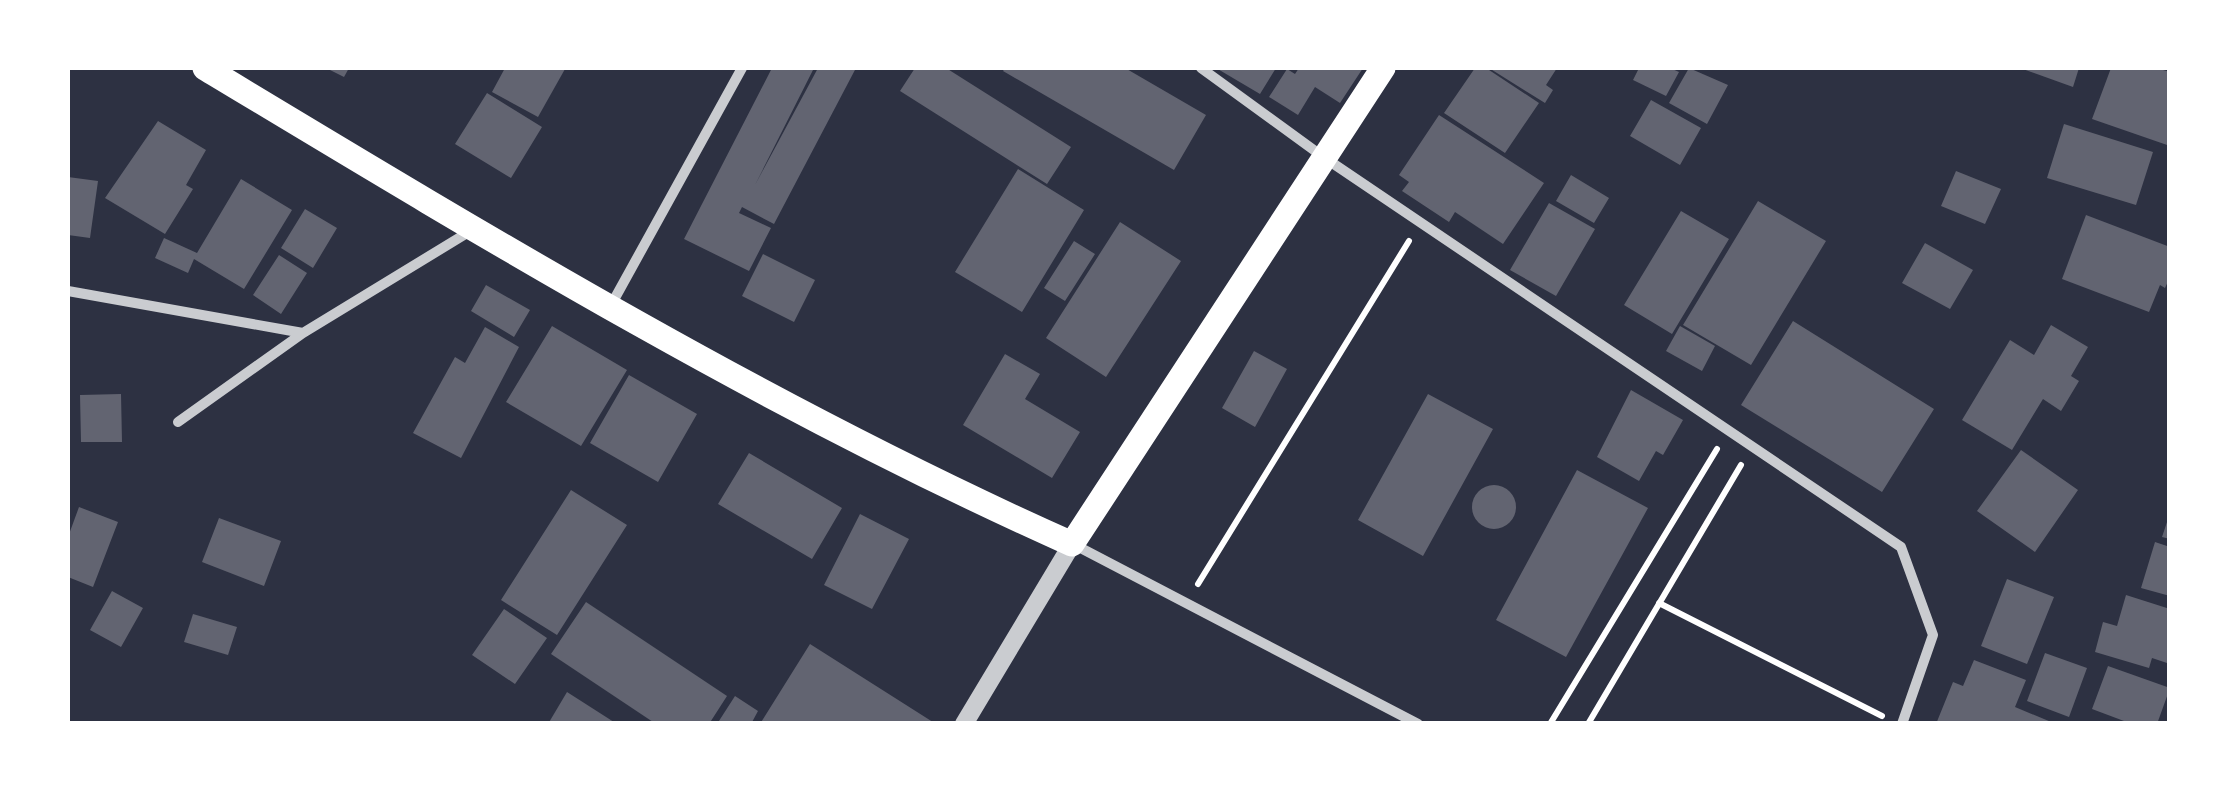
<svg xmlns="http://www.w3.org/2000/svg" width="2237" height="791" font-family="'PT Sans',sans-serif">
  <rect width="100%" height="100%" fill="#2d3142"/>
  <!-- building -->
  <path fill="#626471" d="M 326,68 L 349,68 L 344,77 Z
    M 505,68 L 562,68 L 565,69 L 538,117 L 492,92 Z
    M 772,68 L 814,68 L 755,185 L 818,68 L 856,68 L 774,224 L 742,207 L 739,213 L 771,228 L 749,271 L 684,239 Z
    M 915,68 L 946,68 L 1071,147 L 1047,184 L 900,91 Z
    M 1005,68 L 1125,68 L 1206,115 L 1174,170 L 1003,71 Z
    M 1216,68 L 1276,68 L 1260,94 Z
    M 1299,68 L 1363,68 L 1340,103 L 1315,87 L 1298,115 L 1269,97 L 1287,69 L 1295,74 Z
    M 1475,68 L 1486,68 L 1539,103 L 1505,153 L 1444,113 Z
    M 1489,68 L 1557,68 L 1546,85 L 1553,90 L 1545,103 Z
    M 1639,68 L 1670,68 L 1679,72 L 1666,96 L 1633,80 Z
    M 1689,68 L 1728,85 L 1707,124 L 1669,103 Z
    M 2020,68 L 2079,68 L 2073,87 Z
    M 2111,68 L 2156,68 L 2170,72 L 2170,146 L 2092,119 Z
    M 487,93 L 542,127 L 511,178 L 455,144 Z
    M 1651,100 L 1701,128 L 1680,165 L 1630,136 Z
    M 1439,115 L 1544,183 L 1503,244 L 1455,212 L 1449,222 L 1402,191 L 1409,182 L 1399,175 Z
    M 158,121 L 206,150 L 186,185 L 193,189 L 165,234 L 105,198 Z
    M 2064,124 L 2153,152 L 2136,205 L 2047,178 Z
    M 1018,169 L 1084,210 L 1022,312 L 955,272 Z
    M 1956,171 L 2001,189 L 1985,224 L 1941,206 Z
    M 1571,175 L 1609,198 L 1594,223 L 1556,201 Z
    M 68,177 L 98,181 L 90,238 L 68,235 Z
    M 241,179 L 292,210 L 244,289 L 194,259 L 188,273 L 155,258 L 164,238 L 197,253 Z
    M 1758,201 L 1826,241 L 1751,365 L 1683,325 Z
    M 1549,203 L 1595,229 L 1556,296 L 1510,270 Z
    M 305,209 L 337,228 L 313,268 L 281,248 Z
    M 1681,211 L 1729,239 L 1672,334 L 1624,305 Z
    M 2086,215 L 2170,247 L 2170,277 L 2165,288 L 2160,285 L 2149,312 L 2062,279 Z
    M 1120,222 L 1181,261 L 1106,377 L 1046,338 Z
    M 1074,241 L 1095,254 L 1065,301 L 1044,288 Z
    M 1925,243 L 1973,270 L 1950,309 L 1902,283 Z
    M 763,254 L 815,280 L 794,322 L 742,296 Z
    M 279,255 L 307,273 L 281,314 L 253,295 Z
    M 486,285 L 530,310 L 514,337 L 471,311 Z
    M 1793,321 L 1934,409 L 1882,492 L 1741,405 Z
    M 2051,325 L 2088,347 L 2071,376 L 2079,381 L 2061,411 L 2043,399 L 2012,450 L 1962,420 L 2010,340 L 2034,355 Z
    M 552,326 L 627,370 L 581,446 L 506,402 Z
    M 1680,326 L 1715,346 L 1702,371 L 1666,351 Z
    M 485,327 L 519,347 L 461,458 L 413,433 L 455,357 L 465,363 Z
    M 1254,351 L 1287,369 L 1255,427 L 1222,408 Z
    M 1005,354 L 1040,374 L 1025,399 L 1080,432 L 1052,478 L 963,425 Z
    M 629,375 L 697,414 L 658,482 L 590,443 Z
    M 1631,390 L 1683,420 L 1663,455 L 1656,451 L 1639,481 L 1597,457 Z
    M 121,394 L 122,442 L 81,442 L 80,395 Z
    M 1428,394 L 1493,429 L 1423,556 L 1358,520 Z
    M 2021,450 L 2078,490 L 2035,552 L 1977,511 Z
    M 749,453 L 842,508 L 812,559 L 718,504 Z
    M 1577,470 L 1648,508 L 1566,657 L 1496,620 Z
    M1472 507a22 22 0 1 1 44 0a22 22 0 1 1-44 0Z
    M 571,490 L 627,525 L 557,635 L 501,600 Z
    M 79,507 L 118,522 L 93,587 L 68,577 L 68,537 Z
    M 860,514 L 909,539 L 872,609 L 824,585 Z
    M 2169,516 L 2170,516 L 2170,539 L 2162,537 Z
    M 219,518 L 281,541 L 264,586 L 202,562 Z
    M 2155,542 L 2170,547 L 2170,596 L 2141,588 Z
    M 2007,579 L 2054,597 L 2027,664 L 1981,646 Z
    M 112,591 L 143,608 L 121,647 L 90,630 Z
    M 2126,595 L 2170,609 L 2170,664 L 2152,658 L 2149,668 L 2095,652 L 2103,622 L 2117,626 Z
    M 586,602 L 727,696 L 709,724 L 656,724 L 551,654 Z
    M 504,609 L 547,638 L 515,684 L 472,655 Z
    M 193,614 L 237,627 L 228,655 L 184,642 Z
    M 810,644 L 936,724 L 760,724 Z
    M 2045,653 L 2087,668 L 2069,717 L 2027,701 Z
    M 1974,660 L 2026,680 L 2015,707 L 2056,724 L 1936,724 L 1953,682 L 1963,686 Z
    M 2108,666 L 2170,688 L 2157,724 L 2132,724 L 2092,709 Z
    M 567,692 L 617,724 L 548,724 Z
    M 735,696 L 758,711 L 751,724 L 717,724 Z"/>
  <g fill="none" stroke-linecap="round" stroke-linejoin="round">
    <!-- path -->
    <path stroke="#fff" stroke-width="6" d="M 1198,584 L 1409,241
      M 1659,603 L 1882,716
      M 1550,724 L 1717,449
      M 1588,724 L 1741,465"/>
    <!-- minor -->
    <path stroke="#caccd0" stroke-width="10" d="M 1201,68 L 1322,156 L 1901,547 L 1933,635 L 1902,724
      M 68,291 L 303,333
      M 610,307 L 742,68
      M 178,422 L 303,333 L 472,230
      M 1073,544 L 1418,724"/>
    <!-- tertiary -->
    <path stroke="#caccd0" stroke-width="18" d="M 964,724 L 1072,544"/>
    <!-- primary -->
    <path stroke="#fff" stroke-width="25" d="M 205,68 C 487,238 771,410 1072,544 L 1383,68"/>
  </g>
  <!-- border -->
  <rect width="2237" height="791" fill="none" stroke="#ffffff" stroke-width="140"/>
</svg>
